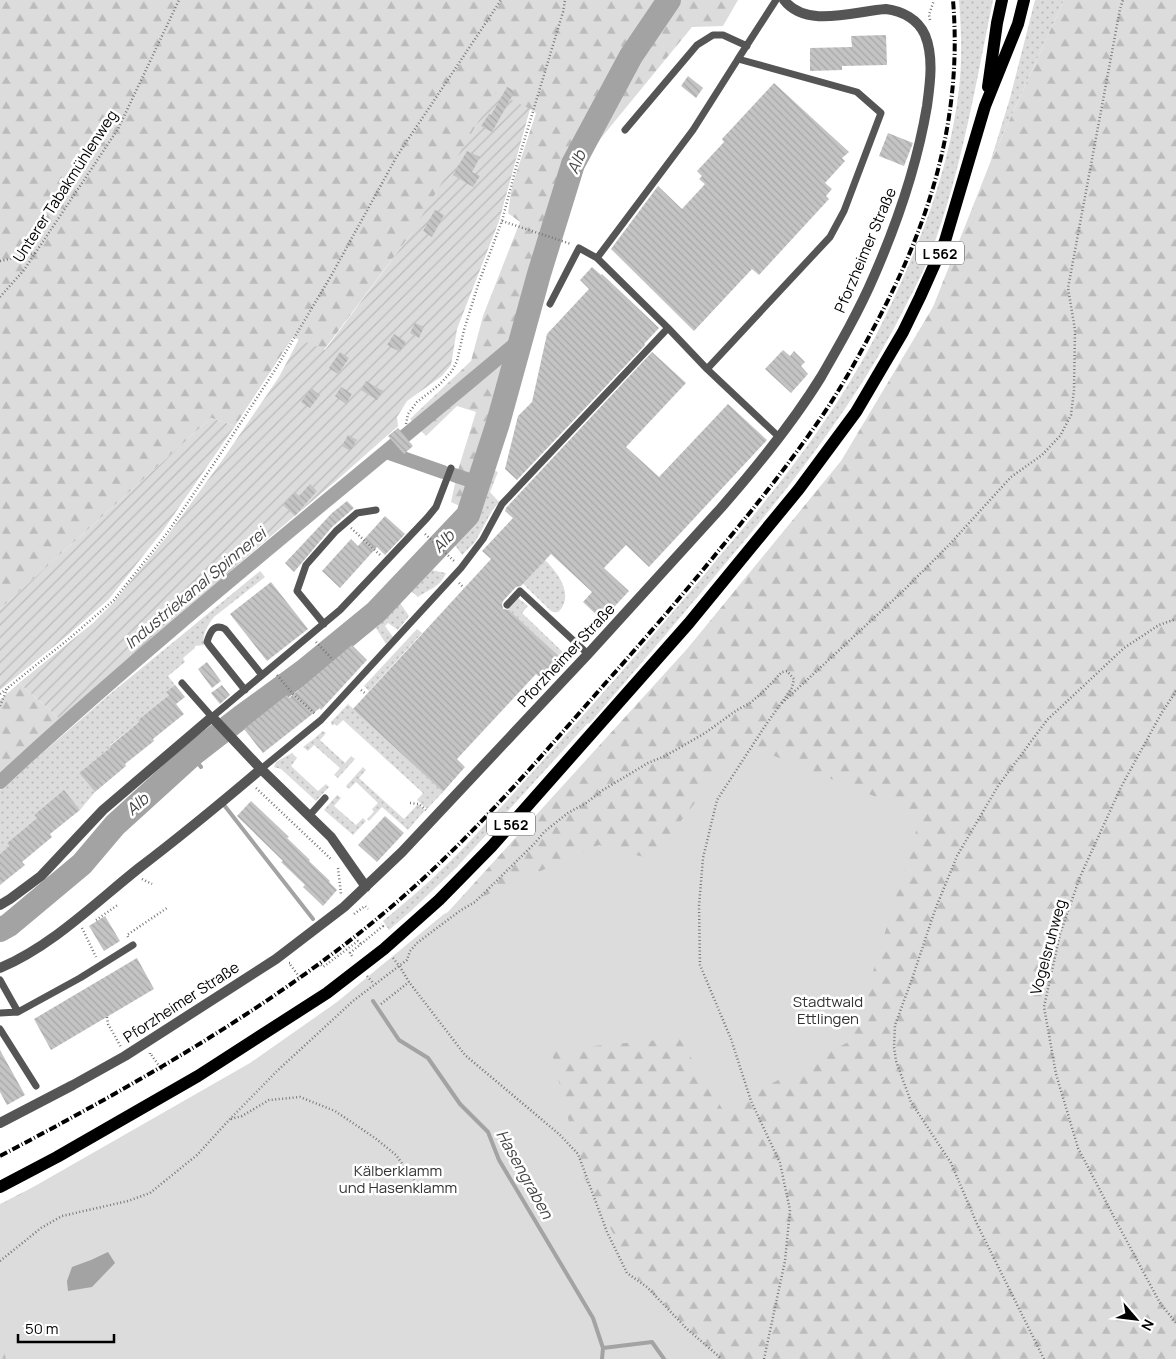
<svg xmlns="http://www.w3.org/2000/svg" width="1176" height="1359" font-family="Manrope,sans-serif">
  <defs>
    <pattern id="grass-dots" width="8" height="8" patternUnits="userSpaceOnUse" patternTransform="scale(1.25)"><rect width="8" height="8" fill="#dcdcdc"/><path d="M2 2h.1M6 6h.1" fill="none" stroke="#bbb" stroke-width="1.8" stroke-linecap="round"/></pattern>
    <pattern id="forest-firs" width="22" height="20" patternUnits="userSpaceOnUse" patternTransform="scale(1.25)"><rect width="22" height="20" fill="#dcdcdc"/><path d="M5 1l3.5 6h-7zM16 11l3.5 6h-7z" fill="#bbb"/></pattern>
    <pattern id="garden-furrows" width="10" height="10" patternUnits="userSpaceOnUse" patternTransform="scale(1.25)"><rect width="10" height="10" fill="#dcdcdc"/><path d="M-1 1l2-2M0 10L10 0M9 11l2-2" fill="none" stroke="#bbb"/></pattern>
    <pattern id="building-back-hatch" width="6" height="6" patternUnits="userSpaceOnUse" patternTransform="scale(1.25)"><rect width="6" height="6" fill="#c4c4c4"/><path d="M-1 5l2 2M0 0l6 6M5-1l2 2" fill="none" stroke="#a7a7a7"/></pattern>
  </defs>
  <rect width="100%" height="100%" fill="#fff"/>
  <!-- grass -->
  <path fill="url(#grass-dots)" d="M 959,0 L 993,0 C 976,83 962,168 933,247 C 926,266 917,284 908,301 C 863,393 800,474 735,552 C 687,610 638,667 589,724 L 588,723 L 456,868 L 411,911 L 389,930 L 383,921 C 403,904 423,888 442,869 C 464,849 483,826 504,804 C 542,762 579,720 616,678 C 650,638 685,599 718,558 C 770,497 821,433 861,363 C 879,331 895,297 910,262 C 935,204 954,142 960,79 C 962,53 961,26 959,0 Z
    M 1035,0 L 1064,0 L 990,163 L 1010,98 Z
    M 493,470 L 498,472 L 490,492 L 499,502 L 492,511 L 475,542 L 462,555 L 455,545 L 477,519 L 487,492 Z
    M 545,560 C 557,572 573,592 561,609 C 558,613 556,613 551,611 L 523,584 Z
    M 431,570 L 446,573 C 440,587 430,589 418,597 L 411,591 Z
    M 260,571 L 265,577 L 214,617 C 207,626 202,634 204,645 L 195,646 L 195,648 L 183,658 L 185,662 L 168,676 L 175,685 L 166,692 L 169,695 L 138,720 L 139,722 L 110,745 L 111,747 L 79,773 L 95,792 L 80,810 L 64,791 L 34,815 L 37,818 L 7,843 L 9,846 L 0,854 L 0,790 L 110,694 Z
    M 518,598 L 528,606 L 522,613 L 566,655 L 572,648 L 576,652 L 566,663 L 508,609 Z
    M 400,603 L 409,616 L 398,630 L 388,623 L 385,626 L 393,637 L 386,644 L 376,628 Z
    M 417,629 L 422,633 L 369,691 L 364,686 Z
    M 348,704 L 443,792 L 427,809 L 417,800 L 423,793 L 343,720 L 337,726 L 334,724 L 332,726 L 331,722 Z
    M 323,731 L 326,733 L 320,740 L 345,763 L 351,756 L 355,759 L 338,778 L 334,775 L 340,768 L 314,745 L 308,751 L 303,747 L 315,738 Z
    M 292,753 L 297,758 L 291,766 L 318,791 L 326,784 L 329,787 L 316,801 L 281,769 L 274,767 L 276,762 Z
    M 363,767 L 366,770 L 359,778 L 404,819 L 418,804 L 425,810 L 408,830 L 382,807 L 369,821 L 367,819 L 374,812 L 372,809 L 378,803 L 356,782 L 349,789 L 346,786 Z
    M 337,795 L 341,798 L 334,806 L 356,825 L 363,818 L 366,821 L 353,835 L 324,810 Z"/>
  <!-- forest -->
  <path fill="url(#forest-firs)" d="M 0,0 L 738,0 L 723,26 L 692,27 L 579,165 L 561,234 L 547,230 L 505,379 L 466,509 L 451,502 L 458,470 L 476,412 L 457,406 L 426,436 L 410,419 L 471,361 L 483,316 L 520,222 L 508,213 L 512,186 L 536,113 L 530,109 L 411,234 L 324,350 L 293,337 L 235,426 L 211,418 L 0,609 Z
    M 1064,0 L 1176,0 L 1176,1359 L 0,1359 L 0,1204 L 337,1034 L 687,649 L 841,461 L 933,307 L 990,163 Z
    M 19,683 L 61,720 L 0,775 L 0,700 Z"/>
  <!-- park -->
  <path fill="#dcdcdc" d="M 742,743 L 921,815 L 852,1040 L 723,1110 L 679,1038 L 551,1050 L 582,1174 L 636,1277 L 718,1359 L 6,1359 L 0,1337 L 0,1206 L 250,1063 L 337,1002 L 444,914 L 599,845 L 651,859 Z"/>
  <!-- garden -->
  <path fill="url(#garden-furrows)" d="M 496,92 L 530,109 L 499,221 L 457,329 L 451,365 L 442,376 L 407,401 L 397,417 L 398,426 L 337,480 L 250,554 L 61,720 L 19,683 L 93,623 L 114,602 L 168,535 L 221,462 L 279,377 L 299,339 L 325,350 L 411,234 Z
    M 211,418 L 235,426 L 162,532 L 109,599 L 69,634 L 0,690 L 0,609 Z"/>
  <!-- water -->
  <path fill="#a3a3a3" d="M 108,1252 L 115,1263 L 92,1287 L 68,1291 L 67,1281 L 72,1267 L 91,1260 Z"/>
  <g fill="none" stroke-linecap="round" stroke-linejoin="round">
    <!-- stream -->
    <path stroke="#a3a3a3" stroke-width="4" d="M 192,755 L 201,767
      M 224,805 L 313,919
      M 373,1001 L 399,1040 L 428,1058 L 460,1104 L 488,1132 L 499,1160 L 593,1318 L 603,1348 L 602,1359
      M 603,1348 L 652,1342 L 664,1359"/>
    <!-- canal -->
    <path stroke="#a3a3a3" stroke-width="14" d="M 386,452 L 443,472
      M 454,475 L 478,483
      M 0,782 C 167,627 347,486 521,339"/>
    <!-- river -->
    <path stroke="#a3a3a3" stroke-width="24" d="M 0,930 L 9,925 L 82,864 L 115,825 L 192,755 L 241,717 L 304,671 L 376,612 L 468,515 L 498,423 L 539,274 L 573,164 L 631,56 L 669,0"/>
  </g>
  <!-- building -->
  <path fill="url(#building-back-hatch)" d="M 886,35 L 887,65 L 842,66 L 842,70 L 810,71 L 810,48 L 852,47 L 851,36 Z
    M 688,76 L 703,88 L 696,98 L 681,86 Z
    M 774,83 L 849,152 L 842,158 L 845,161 L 825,183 L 832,189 L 826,196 L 829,199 L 759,275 L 752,269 L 694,331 L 611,249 L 658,186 L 682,209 L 705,184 L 699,179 L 702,176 L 697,171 L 724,142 L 722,139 Z
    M 507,87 L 515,91 L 492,132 L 481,126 L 489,114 L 491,115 Z
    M 888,133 L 913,143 L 904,166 L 879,156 Z
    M 467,151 L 480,157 L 472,172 L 480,176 L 473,187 L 453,175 Z
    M 435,210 L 444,215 L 432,237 L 423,231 Z
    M 592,267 L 601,275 L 602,274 L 659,328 L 644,344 L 645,345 L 517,480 L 505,469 L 518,416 L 532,402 L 547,334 L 589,289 L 580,280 Z
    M 415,323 L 424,327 L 419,338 L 410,333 Z
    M 394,334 L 406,342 L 400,352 L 387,345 Z
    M 783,350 L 790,356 L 794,351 L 805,362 L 801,366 L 808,374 L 791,393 L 765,369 Z
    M 340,352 L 349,358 L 338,374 L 329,368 Z
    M 652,352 L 686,383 L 626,447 L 659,477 L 728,404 L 767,440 L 649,567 L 626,545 L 604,568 L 629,591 L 602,620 L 583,602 L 592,592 L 551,554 L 521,586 L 516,587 L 503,601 L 502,604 L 503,609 L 509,610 L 566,663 L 548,684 L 536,674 L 457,759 L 465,767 L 443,792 L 353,709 L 491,559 L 482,551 L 513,518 L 505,511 L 506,508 Z
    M 366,381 L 383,391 L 377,400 L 361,390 Z
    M 341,387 L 352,394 L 346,404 L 335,396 Z
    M 311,388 L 320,395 L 310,408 L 301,402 Z
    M 398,428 L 413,446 L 404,454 L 388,436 Z
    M 348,435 L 357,440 L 350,451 L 342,446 Z
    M 310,484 L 317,491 L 295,516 L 283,505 L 295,492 L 299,496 Z
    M 347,501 L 354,508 L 332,527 L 294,572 L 285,563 L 332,513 Z
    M 385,516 L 405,534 L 385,555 L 377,547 L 340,588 L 322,571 L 351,539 L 358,546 Z
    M 271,582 L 308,629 L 267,661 L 230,614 Z
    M 352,645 L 367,660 L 321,710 L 320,708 L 263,753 L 244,729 L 287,695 L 289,698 Z
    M 207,662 L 221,681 L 212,688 L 198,669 Z
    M 175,685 L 185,697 L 176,704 L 184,714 L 153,739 L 154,741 L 125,764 L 126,766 L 95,792 L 79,773 L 111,747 L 110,746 L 139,722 L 138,720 L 169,695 L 166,692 Z
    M 222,685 L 230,695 L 220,704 L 211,693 Z
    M 64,790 L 80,810 L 50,834 L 52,837 L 22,862 L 25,865 L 0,885 L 0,854 L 9,846 L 7,843 L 37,818 L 34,815 Z
    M 251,801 L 289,837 L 287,838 L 310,860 L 309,861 L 330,881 L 329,882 L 337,890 L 323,906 L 303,887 L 305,885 L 281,862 L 283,861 L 237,816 Z
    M 385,816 L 404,833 L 377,862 L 358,845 Z
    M 105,916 L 120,941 L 104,951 L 89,926 Z
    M 137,958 L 154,989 L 51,1050 L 34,1019 Z
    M 0,1050 L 25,1095 L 7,1105 L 0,1092 Z"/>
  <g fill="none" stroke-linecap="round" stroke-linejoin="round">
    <!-- path -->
    <path stroke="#777" stroke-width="2.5" stroke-dasharray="1 2.5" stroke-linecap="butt" d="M 930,20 L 929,15 L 934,0
      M 502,221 L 571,244
      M 0,261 L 35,253
      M 0,297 L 24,270 L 118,129 L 179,0
      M 406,424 L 408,414 L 417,402 L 439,385 L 452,371 L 457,361 L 464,330 L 479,282 L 502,221 L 515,171 L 563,12 L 565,0
      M 351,528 L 380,555
      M 425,534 L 454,561
      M 459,583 L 464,588
      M 316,642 L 333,660
      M 277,675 L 293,694 L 315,714
      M 361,690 L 366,694
      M 1176,691 L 1161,714 L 1121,787 L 1080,877 L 1060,934 L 1044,1007 L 1056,1074 L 1078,1148 L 1115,1219 L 1160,1303 L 1176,1323
      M 0,694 L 70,638 L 114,600 L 168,532 L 219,456 L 275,370 L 331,276 L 397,156 L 501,0
      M 782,703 L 902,592 L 949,545 L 1011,477 L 1042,455 L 1060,436 L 1071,415 L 1074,390 L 1075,330 L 1068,288 L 1120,9 L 1123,0
      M 0,706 L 7,689
      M 256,788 L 332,860
      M 410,803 L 419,804 L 426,810
      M 338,868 L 341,894
      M 142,879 L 152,884
      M 354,914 L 365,906 L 368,909
      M 96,920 L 119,904
      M 82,928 L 96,957
      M 128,937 L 127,935 L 167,908
      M 352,956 L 350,953 L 383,926 L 381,924
      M 393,958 L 400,967 L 409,982 L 465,1055 L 559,1134 L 578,1154 L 607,1232 L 627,1273 L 647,1287 L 687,1329 L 722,1359
      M 290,963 L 289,963 L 301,979
      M 321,965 L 323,967 L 358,941 L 361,944
      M 367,976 L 374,984
      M 381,1004 L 409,982
      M 107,1017 L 108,1024 L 121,1047
      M 150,1054 L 150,1053 L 162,1070
      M 231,1119 L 242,1116 L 269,1100 L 300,1097 L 335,1111 L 375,1138 L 396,1155 L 422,1192
      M 0,1261 L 41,1228 L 62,1216 L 128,1201 L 150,1193 L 197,1155 L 230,1119 L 277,1071 L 353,1001 L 407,960 L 410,951 L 417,943 L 461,910 L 475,902 L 535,843 L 544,832 L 568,813 L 586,803 L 603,790 L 648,763 L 665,756 L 705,733 L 737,710 L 750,703 L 763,692 L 782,672 L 787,671 L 794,679 L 792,688 L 765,726 L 717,800 L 703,858 L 699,906 L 700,965 L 731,1039 L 751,1101 L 780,1163 L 790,1210 L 785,1261 L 764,1359
      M 1044,1359 L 977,1224 L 951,1163 L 911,1102 L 896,1061 L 894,1047 L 895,1025 L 912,979 L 935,910 L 957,856 L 998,786 L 1047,720 L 1124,648 L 1159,625 L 1176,619"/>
    <!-- lane -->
    <path stroke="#555" stroke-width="7" d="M 738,59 L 776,0
      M 625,130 L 697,45 L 713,35 L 723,35 L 747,46
      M 597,258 L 693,130 L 738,59 L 857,92 L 881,113 L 844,211 L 830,237 L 707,369
      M 550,304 L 579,248 L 597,258 L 668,328 L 707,369 L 779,437
      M 507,605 L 520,591 L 588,654
      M 324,624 L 297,591 L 306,565 L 336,531 L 357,513 L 376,510
      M 182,683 L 212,717 L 340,610 L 427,518 L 436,507 L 451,468
      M 245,690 L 209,645 L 207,642 C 210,632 214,623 225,629 L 262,675
      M 261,769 L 321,720 L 461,568 L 483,539 L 502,504 L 668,328
      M 309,816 L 325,798
      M 0,980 L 18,1012 L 0,1013
      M 18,1012 L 80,978 L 133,945
      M 0,1029 L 36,1086"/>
    <!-- street -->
    <path stroke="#555" stroke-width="10" d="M 0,905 L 10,899 L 41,876 L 103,810 L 212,717 L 261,769 L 331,837 L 366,887
      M 0,968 C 52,946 95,903 139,868 C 181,836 221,803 261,769
      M 0,1123 L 73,1085 L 125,1056 L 276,959 L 344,907 L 402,852 L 588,654 L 720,509 C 756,468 792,424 821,377 C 840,344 859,311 874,276 C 898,221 917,166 927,106 C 930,84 934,57 925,35 C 918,19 902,11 886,9 C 855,11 806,29 784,0"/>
    <!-- primary -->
    <path stroke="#000" stroke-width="12" d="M 988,87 L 997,23 L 1002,0
      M 0,1187 L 57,1157 L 198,1076 L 327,993 L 384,949 L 439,900 L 492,846 L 689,623 L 799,489 L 856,412 L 903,332 L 920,297 L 945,241 L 985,106 L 1018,24 L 1024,0"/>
    <!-- rail -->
    <path stroke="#000" stroke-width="4" stroke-dasharray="8 2.5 1 2.5" stroke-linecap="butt" d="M 0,1156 C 131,1087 264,1012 378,918 C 461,850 532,767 602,687 C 642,642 682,596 720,549 C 755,507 789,464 820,419 C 840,390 856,361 872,331 C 929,226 963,120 953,0"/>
  </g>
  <g text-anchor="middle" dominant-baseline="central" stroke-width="5" stroke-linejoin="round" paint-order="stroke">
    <!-- shield labels -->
    <g fill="#fff" stroke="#4c4c4c" stroke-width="1">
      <rect x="916" y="241.5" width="48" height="23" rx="4"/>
      <rect x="487" y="812.5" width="48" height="23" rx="4"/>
    </g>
    <g font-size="14" font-weight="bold" fill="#000">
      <text x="940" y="253">L 562</text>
      <text x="511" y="824">L 562</text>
    </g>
    <!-- street labels -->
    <g font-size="15" fill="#000" stroke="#fff">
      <text transform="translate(65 186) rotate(-57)">Unterer Tabakmühlenweg</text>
      <text transform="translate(865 250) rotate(-67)">Pforzheimer Straße</text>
      <text transform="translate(566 655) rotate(-47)">Pforzheimer Straße</text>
      <text transform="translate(1048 947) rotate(-75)">Vogelsruhweg</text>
      <text transform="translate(181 1002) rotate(-33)">Pforzheimer Straße</text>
    </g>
    <!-- park labels -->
    <g font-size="15" fill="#333" stroke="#fff">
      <text x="828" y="1001">Stadtwald<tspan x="828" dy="17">Ettlingen</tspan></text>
      <text x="398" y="1170">Kälberklamm<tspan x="398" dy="17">und Hasenklamm</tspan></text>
    </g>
    <!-- water labels -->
    <g font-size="16" font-style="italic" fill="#444" stroke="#fff">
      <text transform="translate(576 162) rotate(-67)">Alb</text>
      <text transform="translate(443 541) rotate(-47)">Alb</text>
      <text transform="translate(195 588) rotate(-40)">Industriekanal Spinnerei</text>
      <text transform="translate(137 804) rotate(-42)">Alb</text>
      <text transform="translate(525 1174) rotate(61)">Hasengraben</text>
    </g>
  </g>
  <!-- north arrow -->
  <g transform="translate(1136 1319) rotate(118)" stroke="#ffffff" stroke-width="4" paint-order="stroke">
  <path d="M0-4L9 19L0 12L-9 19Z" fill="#000000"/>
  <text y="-8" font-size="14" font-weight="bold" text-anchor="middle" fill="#000000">N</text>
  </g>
  <!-- scale -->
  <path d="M18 1334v8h96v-8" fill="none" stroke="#000000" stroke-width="2.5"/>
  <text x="25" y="1334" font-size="15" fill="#000000" stroke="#ffffff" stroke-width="4" paint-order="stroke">50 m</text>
</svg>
